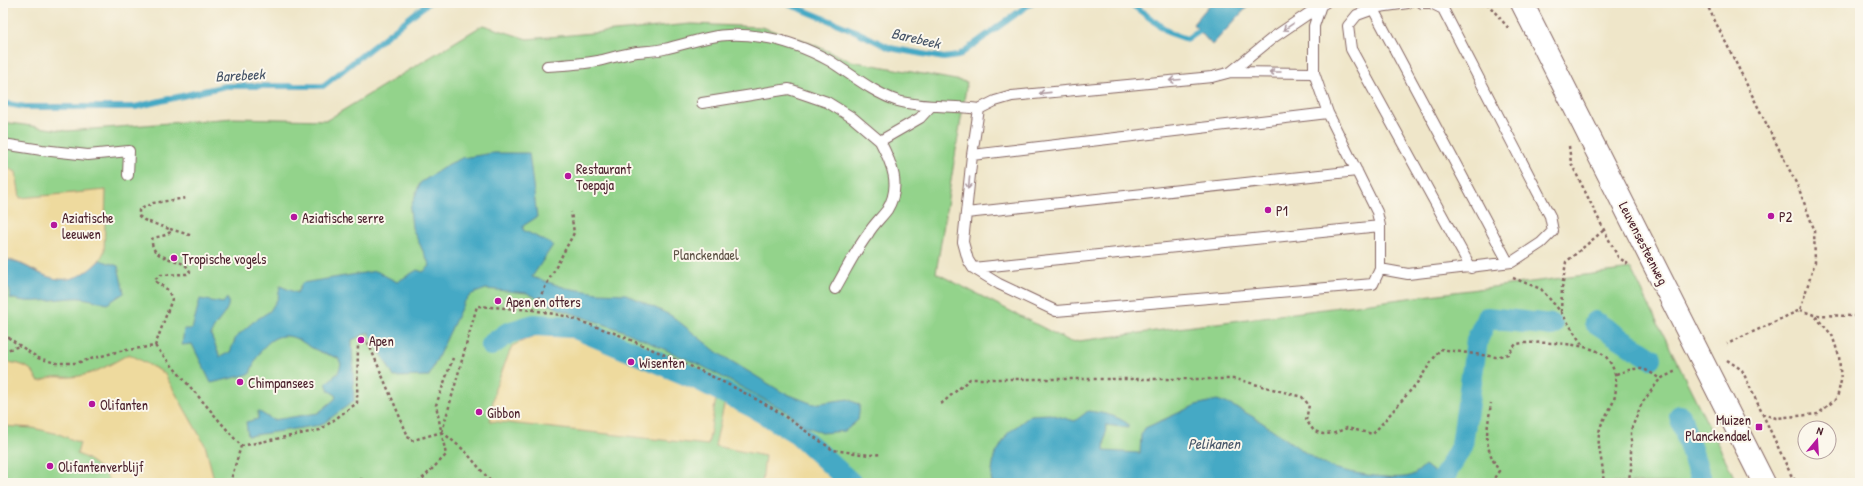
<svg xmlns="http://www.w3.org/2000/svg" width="1863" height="486" font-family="'Patrick Hand',sans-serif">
  <rect width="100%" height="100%" fill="#fbf7ec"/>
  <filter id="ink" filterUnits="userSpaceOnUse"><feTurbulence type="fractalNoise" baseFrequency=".025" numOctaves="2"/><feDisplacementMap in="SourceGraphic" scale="8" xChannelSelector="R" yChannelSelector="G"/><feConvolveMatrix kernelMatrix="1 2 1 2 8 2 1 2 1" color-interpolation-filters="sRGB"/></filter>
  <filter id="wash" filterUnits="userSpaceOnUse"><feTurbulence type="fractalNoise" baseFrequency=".012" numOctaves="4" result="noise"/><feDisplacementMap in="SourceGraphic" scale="16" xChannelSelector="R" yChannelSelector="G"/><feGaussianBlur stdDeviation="0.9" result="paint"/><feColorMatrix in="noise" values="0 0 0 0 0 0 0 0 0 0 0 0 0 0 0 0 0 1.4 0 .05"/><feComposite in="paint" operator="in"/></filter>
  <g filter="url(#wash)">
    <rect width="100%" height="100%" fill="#efe6c9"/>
    <!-- green -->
    <path fill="#93d38b" stroke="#6e795b" d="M 691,24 L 761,27 L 803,40 L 851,61 L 967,82 L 936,273 L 1071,342 L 1631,269 L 1737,483 L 3,483 L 3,122 L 67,131 L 233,118 L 327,120 L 483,25 L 527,39 Z"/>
    <!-- sand -->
    <path fill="#eeda9e" stroke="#9c7c64" d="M 3,166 L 16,172 L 20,198 L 106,190 L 104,252 C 99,262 93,268 83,274 C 49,292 33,261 3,259 Z
      M 536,335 L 573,337 L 716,398 L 708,445 L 490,421 L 495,389 L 512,346 Z
      M 129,354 L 164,373 L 205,445 L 215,483 L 111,483 C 104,470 91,459 77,454 L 80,443 L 59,434 L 33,428 L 3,426 L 3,363 C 12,361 27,365 33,372 C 35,375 36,378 38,381 C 44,382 47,378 53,377 C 59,376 65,378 71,377 C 92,376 111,364 129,354 Z
      M 725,401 L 788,437 L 840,483 L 762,483 L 765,456 L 715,446 Z"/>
    <!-- water -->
    <path fill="#45a9c5" stroke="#486478" d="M 1211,3 L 1251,3 L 1212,45 L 1193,24 Z
      M 493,153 L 529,153 L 537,217 L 523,226 L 523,230 L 553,245 L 532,277 L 566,288 L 598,293 L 626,294 L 672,316 L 718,353 L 782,392 L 813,404 L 848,399 L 860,405 L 858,420 L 845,431 L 822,433 L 806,426 L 784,410 L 700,365 L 621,330 L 559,309 L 527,293 L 486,289 L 472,294 L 464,302 L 429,376 L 394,377 L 369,332 L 352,340 L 354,401 L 321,425 L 248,436 L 246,422 L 258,419 L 258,411 L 273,420 L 318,413 L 335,399 L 336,395 L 329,391 L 326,383 L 338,373 L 341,364 L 338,358 C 330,355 322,353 314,349 C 306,345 296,336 286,336 C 267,335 255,358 250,374 L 211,383 L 192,344 L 182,345 L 184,329 L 192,329 L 200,299 L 223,303 L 227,298 C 234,309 213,323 211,335 L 220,357 L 230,352 L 236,337 L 253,322 L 270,311 L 278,298 L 280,286 L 297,293 L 302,283 L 376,271 L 397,282 L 417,270 L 423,272 L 430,266 L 412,228 L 410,209 L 420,183 L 449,164 L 462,158 Z
      M 3,259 C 13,260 23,265 33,270 C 61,285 78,282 100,260 L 118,266 L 124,293 L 107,304 C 96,301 83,297 73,298 C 51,299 32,305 10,298 C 11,292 10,286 3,284 Z
      M 1217,400 C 1256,412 1288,444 1324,464 C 1338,472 1394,481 1410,476 C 1415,474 1421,469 1425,465 L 1443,479 L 1456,483 L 992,483 L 991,479 L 994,457 L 1008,433 L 1031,415 L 1050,414 L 1075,421 L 1088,411 C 1103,413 1116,415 1128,424 L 1128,428 L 1106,425 L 1104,451 L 1140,453 L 1141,435 L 1145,428 L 1196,405 Z"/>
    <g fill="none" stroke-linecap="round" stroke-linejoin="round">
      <!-- stream -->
      <path stroke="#45a9c5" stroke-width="6" d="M 786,3 L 855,31 L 890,48 L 944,58 L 958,56 L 1031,3
        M 1130,3 L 1170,33 L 1187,39 L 1205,26
        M 3,103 L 25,107 L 135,107 L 225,86 L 323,86 L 428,3"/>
      <!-- canal -->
      <path stroke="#45a9c5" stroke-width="22" d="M 1595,322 L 1651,358
        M 491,345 L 508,333 L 534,325 L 573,327 L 695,378 L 755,408 L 797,433 L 851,483
        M 1680,416 L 1702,483
        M 1443,479 L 1462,445 L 1477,340 L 1487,318 L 1552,325"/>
    </g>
  </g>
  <g filter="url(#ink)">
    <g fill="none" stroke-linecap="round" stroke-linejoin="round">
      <!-- service casing -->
      <g stroke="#846562" stroke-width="12">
        <path id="service" d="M 1408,3 L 1379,7 L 1357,15 L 1348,26 L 1351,49 L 1471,268
          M 1321,5 L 1314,26 L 1314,73 L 1328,113 L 1377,212 L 1380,226 L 1380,269 L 1373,284 L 1056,311 L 999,284 L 973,268 L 968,260 L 963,242 L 972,155 L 979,109 L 995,101 L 1012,96 L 1212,77 L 1231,72 L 1274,37 L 1321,5 L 1325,3
          M 1373,9 L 1508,262
          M 547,66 C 564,65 581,64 598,61 C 611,58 624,54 637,52 C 646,51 655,51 664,49 C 702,40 720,30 762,37 C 784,40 810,50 830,61 C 852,75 874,93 898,101 C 922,108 954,105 979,109
          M 1231,72 L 1314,73
          M 702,103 L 789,89 L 827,102 L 853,118 L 880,141 L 920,118 L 931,106
          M 3,144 L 42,150 L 88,155 L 129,151 L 128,175
          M 972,155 L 1328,113
          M 966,213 L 1357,171
          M 973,268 L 1380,226
          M 1380,269 L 1408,274 L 1512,262 L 1541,243 L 1553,231 L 1550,216 L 1443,9 L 1431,3 L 1422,3
          M 835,289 C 846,270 855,251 868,234 C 873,225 881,218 887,210 C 902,186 892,164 880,141"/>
      </g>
      <!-- primary casing -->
      <g stroke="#846562" stroke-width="24">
        <path id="primary" d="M 1522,3 L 1764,483"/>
      </g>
      <!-- path -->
      <path stroke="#846562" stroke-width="2.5" stroke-dasharray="3 3" stroke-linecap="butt" d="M 1487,3 L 1510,30
        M 1706,3 L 1799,189 L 1814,229 L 1815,262 L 1800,310 L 1727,344
        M 1569,146 L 1571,163 L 1604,230 L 1618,257 L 1628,264
        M 170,229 L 193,236
        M 1513,278 L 1541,289 L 1561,312 L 1583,346
        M 3,292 L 3,289
        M 533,310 L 574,233 L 571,212
        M 1800,310 L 1814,315 L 1855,316 L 1860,311
        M 1561,312 L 1562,288 L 1566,262 L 1604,230
        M 1855,316 L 1860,325
        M 3,334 L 38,358 L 56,363 L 76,363 L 120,351 L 155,346 L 172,299 L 168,290 L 155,281 L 155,279 L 161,275 L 187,274 L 190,272 C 185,255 150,264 152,239 C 157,236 165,237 170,232 L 169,229 L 144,220 L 139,216 L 139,210 L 153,203 L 187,198
        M 155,346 L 241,446
        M 3,351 L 20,346
        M 1727,360 L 1742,370 L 1792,477 L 1798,483
        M 1616,374 C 1638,367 1641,365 1660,379
        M 941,404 L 970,379 L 1236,379 L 1302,397 L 1309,405 L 1306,420 L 1314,431 L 1323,434 L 1335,433 L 1347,428 L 1373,434 L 1417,383 L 1440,349 L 1496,357 L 1508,354 L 1516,344 C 1535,341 1590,342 1605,356 C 1615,366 1618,381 1615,395 C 1613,409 1600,420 1599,434 C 1597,451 1605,467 1603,483
        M 1762,414 L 1776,418 L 1818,414 L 1837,398 L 1841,381 L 1839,356 L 1832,335 L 1814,315
        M 442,432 L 477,306 L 533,310 L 565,316 L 617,334 L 697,369 L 739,390 L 774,409 L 833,450 L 869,455 L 882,454
        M 442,432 L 465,451 L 492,483
        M 241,446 L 320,430 L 357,403 L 358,344 L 367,340 L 410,441 L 442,432
        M 360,479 L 372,483
        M 230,483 L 241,446
        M 1491,483 L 1499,471 C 1482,443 1487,434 1491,403
        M 1628,483 L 1631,469 L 1631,430 L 1642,403 L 1660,379 L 1676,371"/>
      <!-- service -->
      <use href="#service" stroke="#fff" stroke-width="10"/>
      <!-- primary -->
      <use href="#primary" stroke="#fff" stroke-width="22"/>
      <!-- path-bridge -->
      <path stroke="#846562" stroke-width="2.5" stroke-dasharray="3 3" stroke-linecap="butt" d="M 418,483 L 446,455 L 436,405 L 453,358"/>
    </g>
    <!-- one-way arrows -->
    <defs><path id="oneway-shaft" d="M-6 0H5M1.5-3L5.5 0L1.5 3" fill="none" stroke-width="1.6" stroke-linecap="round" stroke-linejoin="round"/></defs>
    <g stroke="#ae9aa0">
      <use href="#oneway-shaft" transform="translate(1288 27) rotate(146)"/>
      <use href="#oneway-shaft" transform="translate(1275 72) rotate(-180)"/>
      <use href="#oneway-shaft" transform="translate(1175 80) rotate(175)"/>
      <use href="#oneway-shaft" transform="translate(1045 93) rotate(174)"/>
      <use href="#oneway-shaft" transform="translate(969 183) rotate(96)"/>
    </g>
  </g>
  <!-- markers -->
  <g fill="#b5179e" stroke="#fbf7ec" stroke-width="1.5">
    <circle cx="568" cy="176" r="4"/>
    <circle cx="1268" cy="210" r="4"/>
    <circle cx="1771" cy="216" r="4"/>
    <circle cx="294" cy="217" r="4"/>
    <circle cx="54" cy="225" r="4"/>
    <circle cx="174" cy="258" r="4"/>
    <circle cx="498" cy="301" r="4"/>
    <circle cx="361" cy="340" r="4"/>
    <circle cx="631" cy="362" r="4"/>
    <circle cx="240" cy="382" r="4"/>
    <circle cx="92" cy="404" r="4"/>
    <circle cx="479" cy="412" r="4"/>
    <rect x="1755" y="423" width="8" height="8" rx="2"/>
    <circle cx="50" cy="466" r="4"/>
  </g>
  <g text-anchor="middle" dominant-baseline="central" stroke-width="4" stroke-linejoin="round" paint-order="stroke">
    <!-- poi labels -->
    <g font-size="14" fill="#4a1f2b" stroke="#fbf7ec" text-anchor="start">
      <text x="576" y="168">Restaurant<tspan x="576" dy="16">Toepaja</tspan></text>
      <text x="1276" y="210">P1</text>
      <text x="1779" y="216">P2</text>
      <text x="62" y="217">Aziatische<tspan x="62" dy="16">leeuwen</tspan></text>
      <text x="302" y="217">Aziatische serre</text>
      <text x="182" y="258">Tropische vogels</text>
      <text x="506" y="301">Apen en otters</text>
      <text x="369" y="340">Apen</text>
      <text x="639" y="362">Wisenten</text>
      <text x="248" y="382">Chimpansees</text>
      <text x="100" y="404">Olifanten</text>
      <text x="487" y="412">Gibbon</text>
      <text x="1751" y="419" text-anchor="end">Muizen<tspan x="1751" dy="16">Planckendael</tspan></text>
      <text x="58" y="466">Olifantenverblijf</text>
    </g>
    <!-- street labels -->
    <g font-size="14" fill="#4a1f2b" stroke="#fbf7ec">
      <text transform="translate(1644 243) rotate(63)">Leuvensesteenweg</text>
    </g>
    <!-- park labels -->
    <g font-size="14" fill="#605548" stroke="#fbf7ec">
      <text x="706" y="254">Planckendael</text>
    </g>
    <!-- water labels -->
    <g font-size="15" font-style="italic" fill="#485669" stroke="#fbf7ec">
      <text transform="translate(916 38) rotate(13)">Barebeek</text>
      <text transform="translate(240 75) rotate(-3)">Barebeek</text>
      <text x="1214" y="443">Pelikanen</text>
    </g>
  </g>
  <!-- margin -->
  <rect width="1863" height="486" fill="none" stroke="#fbf7ec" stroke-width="16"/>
  <!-- north arrow -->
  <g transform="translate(1817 440) rotate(18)"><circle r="19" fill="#fbf7ec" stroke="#b4a19f"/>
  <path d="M0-3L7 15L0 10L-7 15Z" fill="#b5179e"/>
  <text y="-6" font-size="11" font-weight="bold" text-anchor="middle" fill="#4a1f2b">N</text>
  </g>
</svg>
